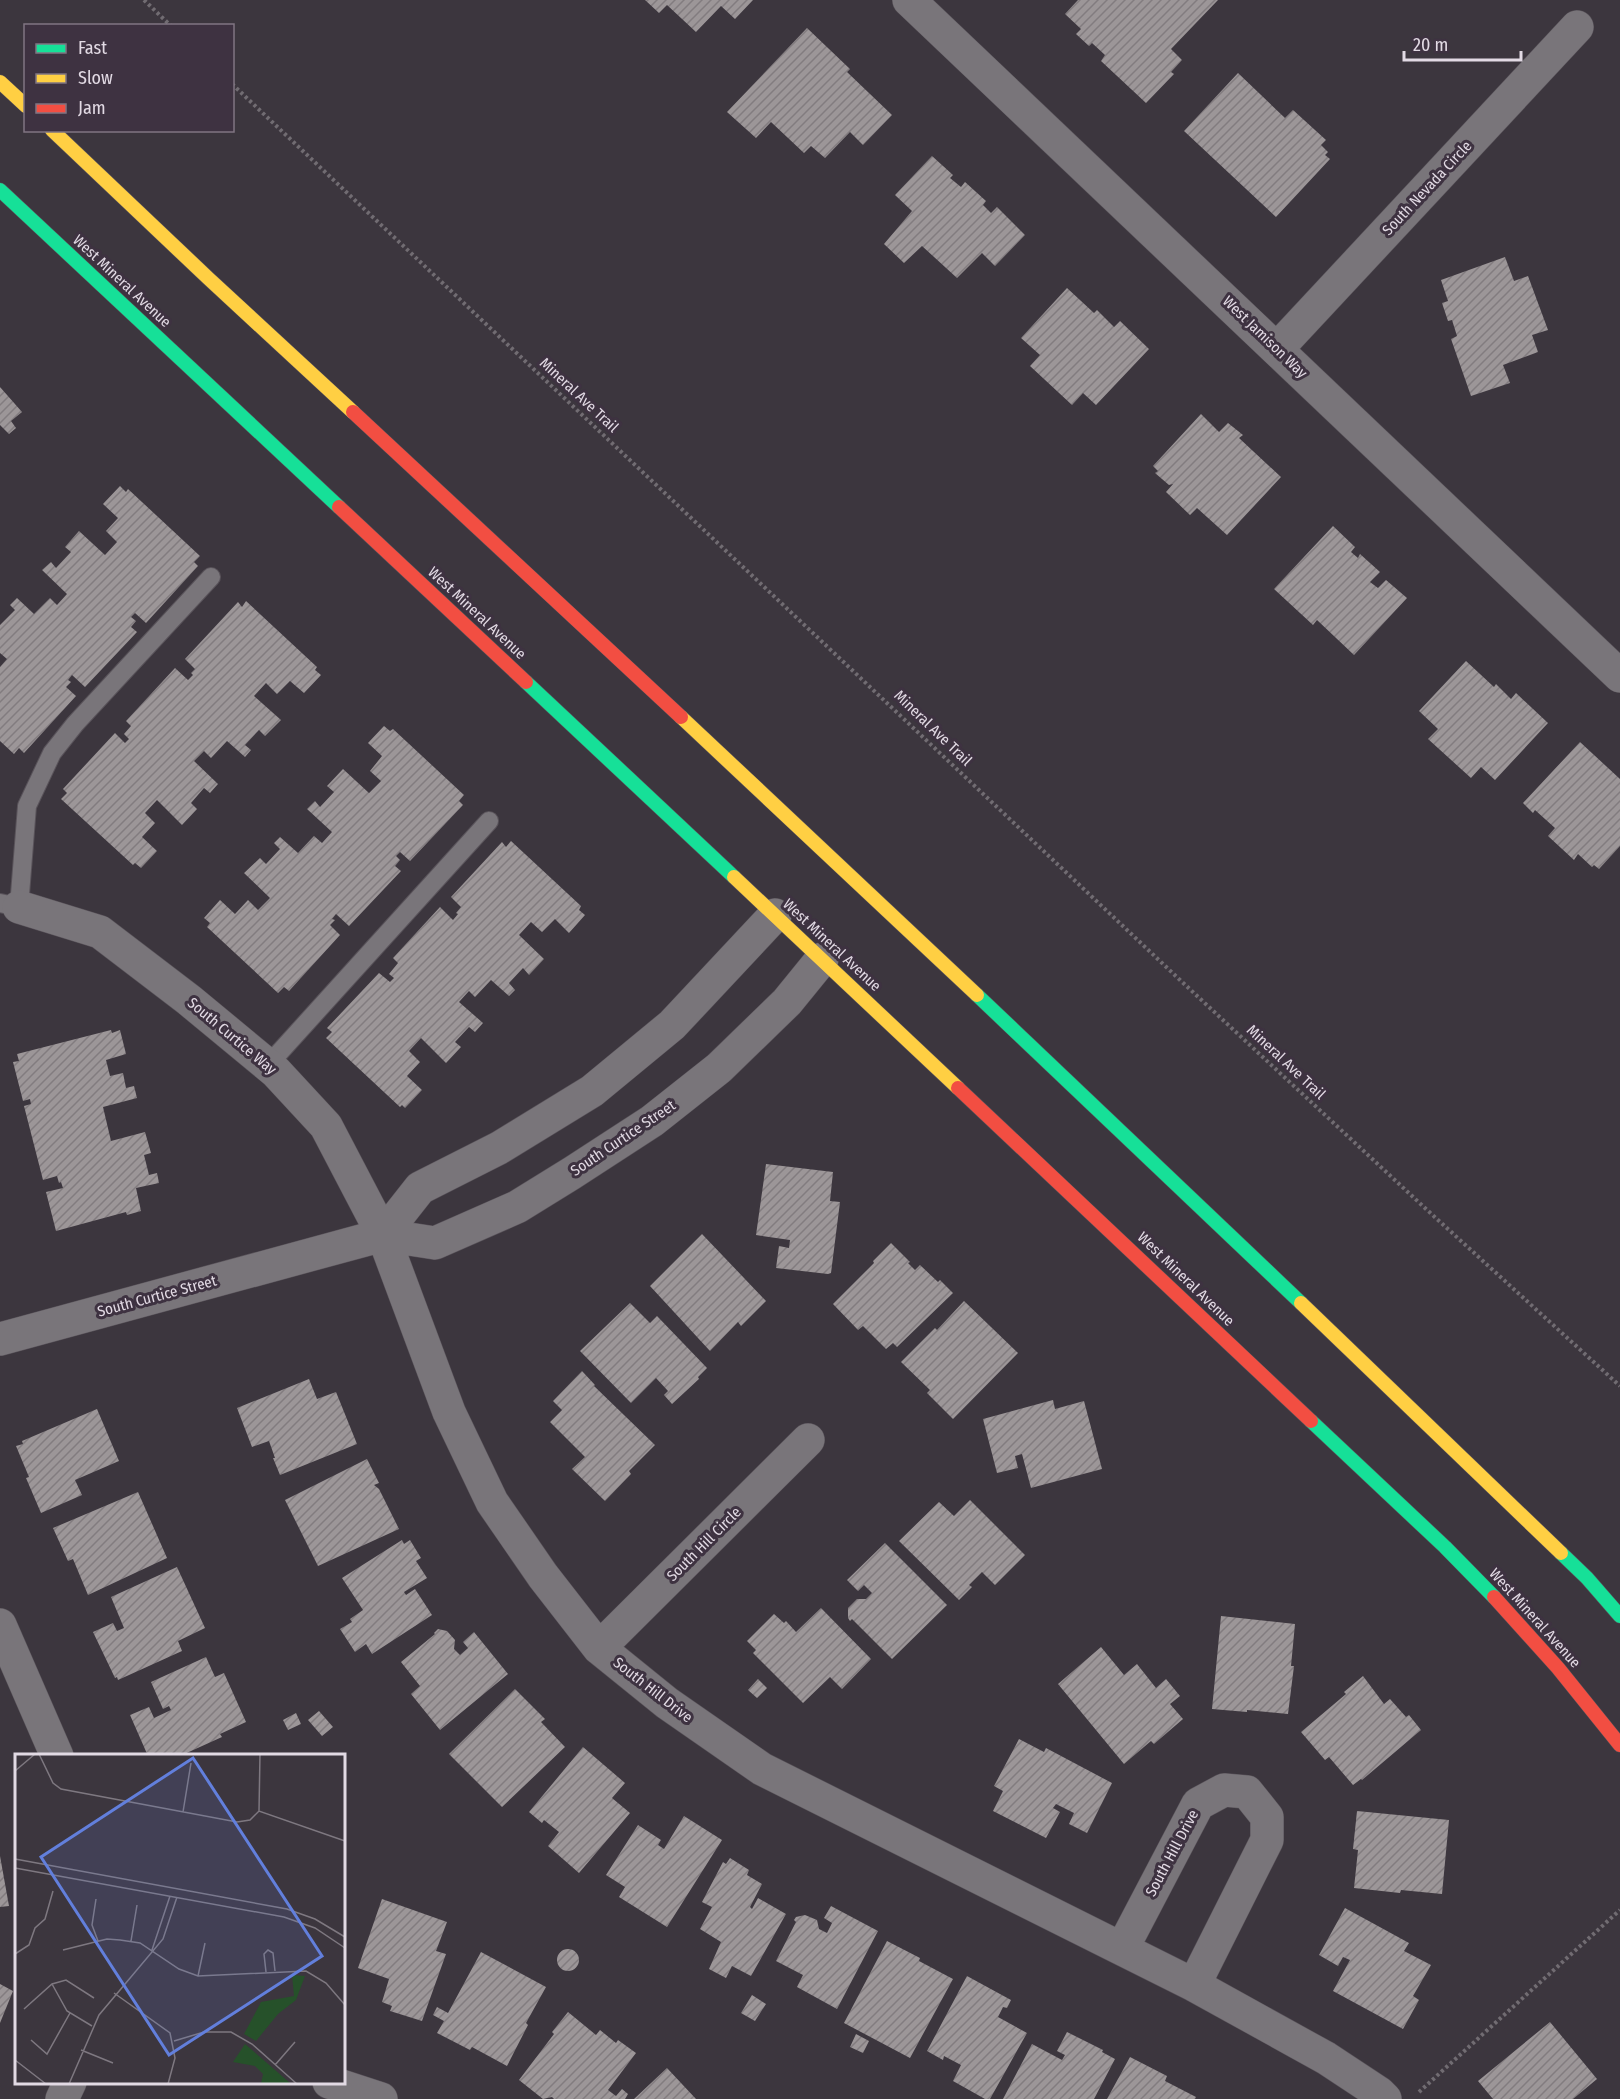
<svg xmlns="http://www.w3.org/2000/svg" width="1620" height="2099" font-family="'Fira Sans Condensed',sans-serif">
  <defs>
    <pattern id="building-hatch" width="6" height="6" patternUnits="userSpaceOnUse" patternTransform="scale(1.5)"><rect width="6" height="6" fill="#9c9698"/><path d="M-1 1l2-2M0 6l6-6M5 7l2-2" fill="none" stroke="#827c7f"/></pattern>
  </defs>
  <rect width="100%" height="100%" fill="#3c363e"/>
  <!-- building -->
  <path fill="url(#building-hatch)" d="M 645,0 L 753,0 L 735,19 L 721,6 L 696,32 L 667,5 L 659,13 Z
    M 1078,0 L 1218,0 L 1171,49 L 1182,60 L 1171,72 L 1174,74 L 1146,103 L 1101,61 L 1105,55 L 1092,43 L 1089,46 L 1076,34 L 1081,29 L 1065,14 Z
    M 807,28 L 850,69 L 847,72 L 892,115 L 863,145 L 850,132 L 825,158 L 811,146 L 804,153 L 771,122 L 756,138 L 727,112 Z
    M 1238,73 L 1285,118 L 1293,110 L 1326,140 L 1321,145 L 1328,152 L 1325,155 L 1330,159 L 1276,217 L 1184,131 Z
    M 932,156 L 953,175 L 950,178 L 961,187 L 965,182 L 986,201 L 983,205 L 991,213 L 997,207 L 1025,235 L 995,266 L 982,253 L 957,278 L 922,246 L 904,263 L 884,244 L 912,211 L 895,195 Z
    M 1505,257 L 1514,281 L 1528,276 L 1548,330 L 1532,335 L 1538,352 L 1503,365 L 1510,383 L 1471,396 L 1451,339 L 1457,336 L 1452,320 L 1448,321 L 1442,303 L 1448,301 L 1441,280 Z
    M 1067,288 L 1094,313 L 1097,310 L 1114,327 L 1120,321 L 1149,349 L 1096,405 L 1083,393 L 1072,405 L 1030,366 L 1040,355 L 1021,338 Z
    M 0,387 L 22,412 L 11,421 L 16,428 L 9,434 L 0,425 Z
    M 1201,414 L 1219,432 L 1228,423 L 1243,435 L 1239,438 L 1281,477 L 1227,535 L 1197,508 L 1190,515 L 1166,492 L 1173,484 L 1169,485 L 1155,473 L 1158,471 L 1153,466 Z
    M 120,486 L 126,492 L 128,489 L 200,556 L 194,562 L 198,566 L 146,623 L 135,613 L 131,617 L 136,621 L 131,627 L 137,632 L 85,687 L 72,675 L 68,680 L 71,682 L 66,687 L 76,696 L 24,753 L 19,748 L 14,754 L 0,741 L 0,667 L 7,659 L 0,653 L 0,625 L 15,610 L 10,605 L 17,598 L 34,614 L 50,598 L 57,605 L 67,594 L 42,570 L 51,562 L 56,568 L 71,552 L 65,547 L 79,531 L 105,555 L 117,542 L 106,531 L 118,518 L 103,504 Z
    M 1333,526 L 1355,547 L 1351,552 L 1358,558 L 1360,554 L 1380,572 L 1370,582 L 1378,588 L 1386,580 L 1407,598 L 1354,655 L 1317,620 L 1313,625 L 1274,589 Z
    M 246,601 L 317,667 L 315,670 L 321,675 L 304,693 L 290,681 L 277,694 L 266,683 L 254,696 L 281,720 L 265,736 L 259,730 L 245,745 L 251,750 L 245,757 L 227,741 L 211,758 L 204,751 L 194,761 L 218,784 L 210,793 L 204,788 L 191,803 L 197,809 L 182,825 L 157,800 L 145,813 L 155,823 L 142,837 L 157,851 L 141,868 L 135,863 L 133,865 L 61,799 L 67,793 L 63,789 L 115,733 L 125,743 L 129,739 L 124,734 L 131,726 L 126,721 L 175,668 L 188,680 L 193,675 L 191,673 L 195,669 L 185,659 L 238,602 L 242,607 Z
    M 1466,661 L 1494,687 L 1496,684 L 1511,699 L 1516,693 L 1548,723 L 1495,780 L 1481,767 L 1471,778 L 1428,739 L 1438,729 L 1419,711 Z
    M 384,726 L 390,731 L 393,729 L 464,795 L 459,801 L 463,805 L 410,861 L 400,852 L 396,856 L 400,860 L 395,866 L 401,871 L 349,926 L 336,914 L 332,919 L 335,920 L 330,925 L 340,935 L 289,991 L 284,987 L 278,993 L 207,927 L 210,923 L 204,918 L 220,900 L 235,914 L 248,900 L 258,910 L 270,898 L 244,873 L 260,858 L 266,864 L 280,849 L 274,843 L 280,837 L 298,853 L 314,836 L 322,843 L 332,832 L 307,809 L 315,801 L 320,807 L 334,792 L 327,786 L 343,769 L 369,793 L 381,781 L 370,771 L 382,756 L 368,743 Z
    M 1580,742 L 1620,779 L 1620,846 L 1599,869 L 1594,865 L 1592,867 L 1578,854 L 1574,860 L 1548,836 L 1555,828 L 1535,810 L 1533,813 L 1523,803 Z
    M 511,841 L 581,906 L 579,910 L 585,915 L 569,933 L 555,919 L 542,932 L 531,922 L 519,935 L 544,959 L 529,975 L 523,968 L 509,983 L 515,990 L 509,996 L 491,980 L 475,997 L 469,991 L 459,1002 L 483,1023 L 475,1032 L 469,1027 L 455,1042 L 461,1047 L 446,1063 L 421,1038 L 409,1051 L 420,1062 L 407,1076 L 422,1090 L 405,1108 L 402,1105 L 400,1107 L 326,1038 L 332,1032 L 327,1028 L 379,973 L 390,982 L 394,978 L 389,974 L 398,963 L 393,958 L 440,907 L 453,920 L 458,914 L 456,913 L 461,907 L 451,897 L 502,842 L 506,847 Z
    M 111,1030 L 112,1033 L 120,1030 L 126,1054 L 106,1060 L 110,1076 L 123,1073 L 126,1088 L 134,1086 L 137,1098 L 103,1107 L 111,1141 L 145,1132 L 151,1153 L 144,1155 L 149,1175 L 157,1173 L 159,1183 L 136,1188 L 141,1211 L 127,1215 L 126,1212 L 56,1231 L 46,1192 L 63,1188 L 61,1182 L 59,1183 L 57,1176 L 43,1180 L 24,1106 L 31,1104 L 30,1099 L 23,1101 L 13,1062 L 19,1061 L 17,1054 Z
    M 766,1164 L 833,1172 L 830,1201 L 840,1202 L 831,1273 L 828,1274 L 776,1268 L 779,1246 L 789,1248 L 790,1240 L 756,1235 Z
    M 702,1234 L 766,1301 L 741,1326 L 738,1322 L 710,1351 L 650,1286 Z
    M 891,1243 L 910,1262 L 908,1263 L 915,1270 L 920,1265 L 938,1282 L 940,1280 L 953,1293 L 897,1347 L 893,1343 L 886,1349 L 863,1326 L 858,1330 L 833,1304 L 874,1263 L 873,1261 Z
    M 964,1301 L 1018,1353 L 953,1419 L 927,1393 L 930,1390 L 901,1362 L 935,1328 L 937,1330 Z
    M 630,1303 L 650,1323 L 657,1316 L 707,1368 L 698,1377 L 699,1379 L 672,1404 L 664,1395 L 668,1391 L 656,1378 L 631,1403 L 580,1351 Z
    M 582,1371 L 595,1385 L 594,1386 L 655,1445 L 629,1471 L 631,1474 L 605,1501 L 572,1469 L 585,1457 L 550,1422 L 562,1410 L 553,1401 Z
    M 309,1379 L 317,1399 L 336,1392 L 357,1444 L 280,1475 L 273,1458 L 275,1458 L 269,1441 L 252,1447 L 237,1408 Z
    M 1053,1400 L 1055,1409 L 1084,1401 L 1102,1469 L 1031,1488 L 1022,1454 L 1015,1456 L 1018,1468 L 997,1473 L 983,1419 Z
    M 97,1409 L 119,1461 L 75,1480 L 82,1495 L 41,1513 L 26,1478 L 29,1477 L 16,1446 L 23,1444 L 22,1441 Z
    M 367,1459 L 379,1483 L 374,1485 L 379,1489 L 399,1529 L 318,1566 L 285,1500 Z
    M 138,1492 L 167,1558 L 88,1595 L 73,1559 L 68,1561 L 53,1528 Z
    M 970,1500 L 1025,1555 L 995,1585 L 982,1572 L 969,1585 L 972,1587 L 959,1600 L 899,1541 L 939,1502 L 954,1516 Z
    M 402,1540 L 404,1544 L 410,1540 L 421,1558 L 416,1561 L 427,1578 L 404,1592 L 406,1595 L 415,1589 L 432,1615 L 372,1654 L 366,1644 L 355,1652 L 340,1629 L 352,1622 L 350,1619 L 363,1610 L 342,1578 Z
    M 885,1543 L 947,1605 L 892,1659 L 852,1619 L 850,1621 L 848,1618 L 848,1608 L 857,1599 L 866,1599 L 872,1593 L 864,1585 L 858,1591 L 847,1580 Z
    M 177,1567 L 205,1628 L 178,1641 L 182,1651 L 118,1680 L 117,1677 L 115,1678 L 93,1632 L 113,1623 L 117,1631 L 124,1628 L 111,1597 Z
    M 821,1608 L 871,1659 L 842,1689 L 830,1677 L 803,1703 L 753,1653 L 756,1650 L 747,1641 L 774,1614 L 784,1623 L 786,1621 L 796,1632 Z
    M 1221,1616 L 1295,1624 L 1291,1666 L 1294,1666 L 1288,1714 L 1247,1710 L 1247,1712 L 1212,1709 Z
    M 438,1629 L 447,1631 L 455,1640 L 454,1649 L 460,1655 L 468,1648 L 463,1642 L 474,1632 L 508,1674 L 440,1730 L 411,1694 L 420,1686 L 401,1662 L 435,1634 L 434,1633 Z
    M 1101,1647 L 1124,1675 L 1137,1664 L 1156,1688 L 1166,1679 L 1180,1696 L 1170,1704 L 1183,1719 L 1154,1744 L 1151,1741 L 1124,1764 L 1058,1684 Z
    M 206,1657 L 215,1677 L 224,1673 L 246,1722 L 220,1734 L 222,1737 L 180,1756 L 148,1756 L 130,1715 L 149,1707 L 154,1718 L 171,1710 L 169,1706 L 163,1709 L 151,1682 Z
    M 1363,1676 L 1384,1704 L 1390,1699 L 1406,1717 L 1409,1715 L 1421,1730 L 1362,1780 L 1361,1779 L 1353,1785 L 1329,1757 L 1325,1760 L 1301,1732 L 1346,1694 L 1344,1692 Z
    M 758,1679 L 767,1688 L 757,1698 L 748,1690 Z
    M 515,1689 L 545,1719 L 541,1722 L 565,1747 L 502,1807 L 449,1754 Z
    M 319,1711 L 333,1727 L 322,1736 L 308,1720 Z
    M 296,1713 L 301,1724 L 288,1730 L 283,1720 Z
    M 1019,1739 L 1044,1752 L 1046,1748 L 1112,1783 L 1087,1833 L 1069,1824 L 1074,1813 L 1056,1804 L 1053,1808 L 1060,1812 L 1046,1838 L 993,1811 L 1003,1791 L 994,1786 Z
    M 583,1747 L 625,1783 L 612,1798 L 630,1813 L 579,1873 L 548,1846 L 559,1832 L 544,1820 L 542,1823 L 529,1812 Z
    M 1357,1811 L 1449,1820 L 1442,1894 L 1401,1890 L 1400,1893 L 1354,1888 L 1358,1850 L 1353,1849 Z
    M 684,1816 L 722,1840 L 667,1927 L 619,1897 L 625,1887 L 606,1875 L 638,1825 L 661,1840 L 658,1845 L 664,1849 Z
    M 0,1856 L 9,1906 L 0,1907 Z
    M 730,1858 L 749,1870 L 747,1875 L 762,1884 L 750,1907 L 752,1909 L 758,1898 L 786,1914 L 751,1976 L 732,1966 L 726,1978 L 709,1969 L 721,1942 L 700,1929 L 712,1907 L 702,1902 L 723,1862 L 726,1864 Z
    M 382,1899 L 447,1922 L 436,1951 L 446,1954 L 422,2021 L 390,2011 L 392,2006 L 382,2002 L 389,1979 L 358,1968 Z
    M 831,1906 L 878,1931 L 837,2009 L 797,1987 L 803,1975 L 776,1961 L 796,1922 L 794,1920 L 796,1917 L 805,1915 L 817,1920 L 819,1929 L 827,1933 L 832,1923 L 824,1918 Z
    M 1345,1908 L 1409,1943 L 1404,1951 L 1431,1965 L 1413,1996 L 1419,2000 L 1403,2029 L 1333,1991 L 1350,1960 L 1343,1957 L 1338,1966 L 1319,1955 Z
    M 887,1941 L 920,1958 L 919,1961 L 953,1979 L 910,2058 L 844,2023 Z
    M557 1960a11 11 0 1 1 22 0a11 11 0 1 1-22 0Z
    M 481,1952 L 546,1987 L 526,2023 L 528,2025 L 507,2066 L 472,2047 L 470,2050 L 437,2033 L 444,2021 L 433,2015 L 437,2007 L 448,2013 Z
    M 967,1976 L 1011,2000 L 1007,2008 L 1003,2007 L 998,2017 L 1027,2033 L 990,2099 L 985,2099 L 953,2081 L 961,2065 L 944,2056 L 943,2060 L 927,2051 Z
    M 0,1984 L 13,1991 L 0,2023 Z
    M 752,1995 L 766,2004 L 755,2021 L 741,2013 Z
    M 568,2012 L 596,2035 L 600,2030 L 616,2043 L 618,2040 L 636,2053 L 608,2090 L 616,2096 L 622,2089 L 628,2094 L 625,2099 L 554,2099 L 552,2097 L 543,2099 L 519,2080 L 554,2034 L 552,2032 Z
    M 1550,2022 L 1597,2079 L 1573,2099 L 1493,2099 L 1478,2081 Z
    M 1067,2032 L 1103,2050 L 1102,2052 L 1115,2059 L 1094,2099 L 1003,2099 L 1032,2044 L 1062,2060 L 1065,2055 L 1057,2051 Z
    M 856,2034 L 869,2041 L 863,2053 L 850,2047 Z
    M 1130,2057 L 1167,2076 L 1165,2081 L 1196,2097 L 1195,2099 L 1107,2099 Z
    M 667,2068 L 696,2099 L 634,2099 Z"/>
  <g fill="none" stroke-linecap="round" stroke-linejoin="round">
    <!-- lane casing -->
    <g stroke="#59535a" stroke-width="20">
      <path id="lane" d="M 0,903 L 19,907 L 27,806 L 52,753 L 75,724 L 211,577
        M 268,1065 L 489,821"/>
    </g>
    <!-- street casing -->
    <g stroke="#59535a" stroke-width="34">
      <path id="street" d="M 909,0 L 1620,676
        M 1277,349 L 1577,27
        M 19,907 L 100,932 L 189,1000 L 276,1072 L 326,1126 L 383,1235 L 449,1412 L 492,1502 L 543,1576 L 599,1648 L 667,1703 L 762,1769 L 1194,1985 L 1326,2058 L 1379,2093 L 1385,2099
        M 383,1235 L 420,1188 L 499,1148 L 592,1091 L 672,1025 L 775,915
        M 0,1339 L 383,1235 L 435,1243 L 517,1207 L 572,1173 L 652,1121 L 719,1068 L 787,1002 L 822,959
        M 0,1625 L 57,1756
        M 599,1648 L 808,1440
        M 1122,1949 L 1198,1804 L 1224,1790 L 1247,1792 L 1267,1817 L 1267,1840 L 1194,1985
        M 329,2082 L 381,2099
        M 62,2099 L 70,2082"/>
    </g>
    <!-- fast casing -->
    <g stroke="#59535a" stroke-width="15">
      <path id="fast" d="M 0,190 L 339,507
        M 526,682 L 734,877
        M 977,995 L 1301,1303
        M 1311,1421 L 1445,1547 L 1494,1597
        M 1561,1553 L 1587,1578 L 1620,1616"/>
    </g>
    <!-- slow casing -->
    <g stroke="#59535a" stroke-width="15">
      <path id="slow" d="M 0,82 L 26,106
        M 52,130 L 208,278 L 353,412
        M 681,717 L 977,995
        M 734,877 L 958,1088
        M 1301,1303 L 1561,1553"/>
    </g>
    <!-- jam casing -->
    <g stroke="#59535a" stroke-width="15">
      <path id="jam" d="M 353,412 L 681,717
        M 339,507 L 526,682
        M 958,1088 L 1311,1421
        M 1494,1597 L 1558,1668 L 1620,1745"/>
    </g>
    <!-- path -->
    <path stroke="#716c72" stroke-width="4" stroke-dasharray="3 3" stroke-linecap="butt" d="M 144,0 L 171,26
      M 232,84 L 1180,980 L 1426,1209 L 1620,1386
      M 1419,2092 L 1620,1910"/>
    <!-- lane -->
    <use href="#lane" stroke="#79757a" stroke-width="18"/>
    <!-- street -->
    <use href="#street" stroke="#79757a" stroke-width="33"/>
    <!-- fast -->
    <use href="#fast" stroke="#16e098" stroke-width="14"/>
    <!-- slow -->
    <use href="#slow" stroke="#ffcf43" stroke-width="14"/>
    <!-- jam -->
    <use href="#jam" stroke="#f24e42" stroke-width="14"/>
  </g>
  <g text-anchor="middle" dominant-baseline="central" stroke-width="6" stroke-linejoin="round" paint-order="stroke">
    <!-- street labels -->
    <g font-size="15" fill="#e2dae4" stroke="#3e3241">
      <text transform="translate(1427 188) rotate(-47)">South Nevada Circle</text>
      <text transform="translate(122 281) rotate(43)">West Mineral Avenue</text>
      <text transform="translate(1265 337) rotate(44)">West Jamison Way</text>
      <text transform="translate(579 395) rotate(43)">Mineral Ave Trail</text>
      <text transform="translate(477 613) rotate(43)">West Mineral Avenue</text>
      <text transform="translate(933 728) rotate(44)">Mineral Ave Trail</text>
      <text transform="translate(832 945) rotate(43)">West Mineral Avenue</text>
      <text transform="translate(232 1036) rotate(40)">South Curtice Way</text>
      <text transform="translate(1286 1062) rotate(43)">Mineral Ave Trail</text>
      <text transform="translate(623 1138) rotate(-34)">South Curtice Street</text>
      <text transform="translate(1186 1279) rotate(44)">West Mineral Avenue</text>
      <text transform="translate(157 1296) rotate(-15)">South Curtice Street</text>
      <text transform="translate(704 1544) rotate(-45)">South Hill Circle</text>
      <text transform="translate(1535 1618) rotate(48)">West Mineral Avenue</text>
      <text transform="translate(653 1690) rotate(38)">South Hill Drive</text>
      <text transform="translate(1172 1853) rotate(-62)">South Hill Drive</text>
    </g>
  </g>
  <!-- overview -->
  <g transform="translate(15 1754)">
    <rect width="330" height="330" fill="#3c363e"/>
    <path d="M 277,221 L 290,222 L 281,246 L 263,260 L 241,287 L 229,280 L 246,248 L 279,242 ZM 230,290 L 275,329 L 246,330 L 248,320 L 240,312 L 218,308 Z" fill="#26512a"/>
    <path fill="none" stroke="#7e7880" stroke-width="1.5" d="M 24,0 L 38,29 L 46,35 L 222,68 L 235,66 L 244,57 L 330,87M 0,17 L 20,0M 244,57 L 245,0M 168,58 L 176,9M 0,105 L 272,155 L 300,165 L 330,183M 0,114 L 269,163 L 300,174 L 330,194M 81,145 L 77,171 L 83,187M 116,187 L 122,151M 48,196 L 92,185 L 105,186 L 125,189 L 164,215 L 183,222 L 291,217 L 311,229 L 330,251M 137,196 L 155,142M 0,200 L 14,191 L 20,174 L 30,165 L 38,137M 251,218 L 249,200 L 253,196 L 258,199 L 260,217M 183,222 L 190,189M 37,230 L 52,257 L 77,272M 99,239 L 155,279 L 160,304 L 153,330M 9,255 L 37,230 L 51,226 L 79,244M 16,286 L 32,300 L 55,259M 159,287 L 189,278 L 216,278 L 237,290 L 282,330M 66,296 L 98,309M 0,306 L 31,330M 260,311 L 280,288M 54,330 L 84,261 L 148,185 L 162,143"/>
    <path fill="#627fdc" fill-opacity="0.15" stroke="#627fdc" stroke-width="3" d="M 178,4 L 307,202 L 154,301 L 26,103 Z"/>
    <rect width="330" height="330" fill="none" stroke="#e2dae4" stroke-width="3"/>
  </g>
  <!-- legend -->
  <rect x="24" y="24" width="210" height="108" fill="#3e3241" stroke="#807582" stroke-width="1.5"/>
  <rect x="36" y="44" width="30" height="9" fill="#16e098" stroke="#807582" stroke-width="1.5"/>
  <text x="78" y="54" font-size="18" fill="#e2dae4">Fast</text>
  <rect x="36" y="74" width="30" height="9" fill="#ffcf43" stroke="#807582" stroke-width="1.5"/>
  <text x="78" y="84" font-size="18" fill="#e2dae4">Slow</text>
  <rect x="36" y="104" width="30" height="9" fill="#f24e42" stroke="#807582" stroke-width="1.5"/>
  <text x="78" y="114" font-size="18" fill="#e2dae4">Jam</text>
  <!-- scale -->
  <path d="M1404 51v9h117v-9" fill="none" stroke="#e2dae4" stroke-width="3"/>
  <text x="1413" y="51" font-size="18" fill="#e2dae4" stroke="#3e3241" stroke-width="4.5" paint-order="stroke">20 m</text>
</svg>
